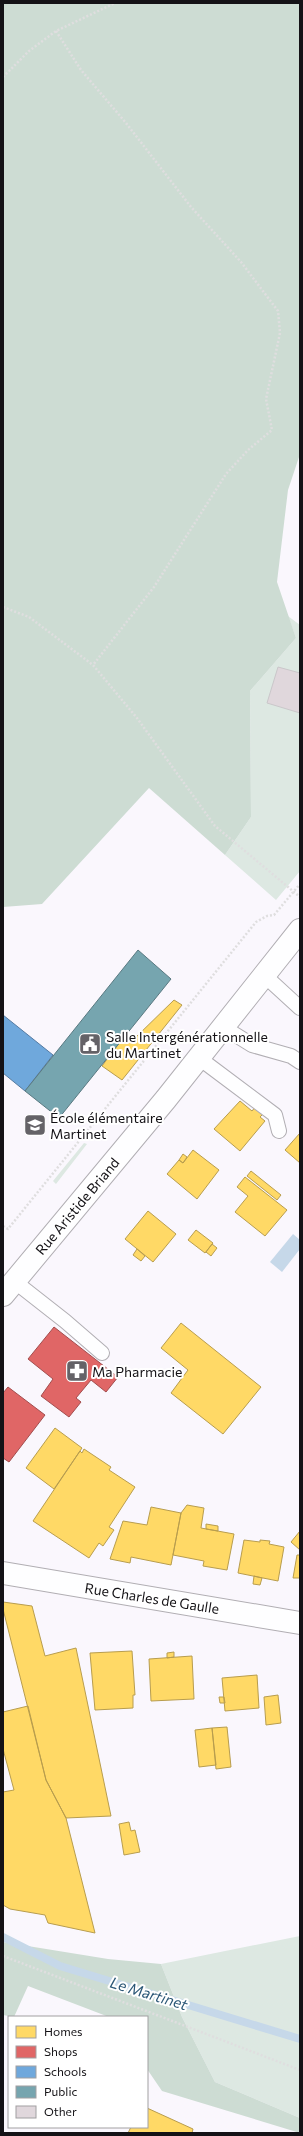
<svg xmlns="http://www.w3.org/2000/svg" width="303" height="2136" font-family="Commissioner,sans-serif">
  <rect width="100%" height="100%" fill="#faf7fd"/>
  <!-- green -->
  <path fill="#dde8e2" d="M 288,616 L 300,625 L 300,871 L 276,900 L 225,855 L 251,817 L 250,691 L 296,638 Z
    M 84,1143 L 87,1144 L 56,1184 L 53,1181 Z
    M 300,1936 L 300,2118 L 215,2082 L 182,2017 L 161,1964 Z"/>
  <!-- forest -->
  <path fill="#cddcd3" d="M 3,3 L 300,3 L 300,454 L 288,490 L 277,582 L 296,638 L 250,691 L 251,817 L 225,855 L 149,788 L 42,904 L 3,907 Z
    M 3,1942 L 108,1959 L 161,1964 L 182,2017 L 215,2082 L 300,2118 L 300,2133 L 162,2091 L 147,2069 L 147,2017 L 109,2017 L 28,1986 L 14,2017 L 3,2015 Z"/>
  <!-- water -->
  <path fill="#c6d8e9" d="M 293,1234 L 300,1240 L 300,1249 L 282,1272 L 270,1262 Z"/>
  <!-- homes -->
  <path fill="#ffd966" stroke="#b89d4e" d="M 174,1000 L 182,1005 L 122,1080 L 102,1066 L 126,1034 L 134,1039 Z
    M 240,1101 L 252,1111 L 256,1106 L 264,1113 L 260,1117 L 265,1121 L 240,1151 L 214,1129 Z
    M 300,1133 L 300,1163 L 285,1150 Z
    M 193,1150 L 219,1170 L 197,1199 L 167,1174 L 179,1160 L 183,1163 Z
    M 183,1154 L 187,1157 L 183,1163 L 179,1160 Z
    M 251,1171 L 281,1195 L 277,1200 L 247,1176 Z
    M 245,1177 L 287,1210 L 265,1236 L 235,1212 L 248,1196 L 237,1187 Z
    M 148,1211 L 176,1234 L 153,1262 L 125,1239 Z
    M 196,1230 L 213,1243 L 205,1253 L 188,1240 Z
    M 212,1244 L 217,1248 L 211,1256 L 206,1252 Z
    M 137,1249 L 145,1256 L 141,1261 L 133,1255 Z
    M 181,1323 L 261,1387 L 223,1434 L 171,1393 L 188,1370 L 161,1348 Z
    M 55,1428 L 82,1448 L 54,1489 L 26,1468 Z
    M 84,1449 L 111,1467 L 109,1470 L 135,1487 L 109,1527 L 114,1530 L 103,1546 L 99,1543 L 89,1558 L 33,1521 L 80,1451 L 82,1453 Z
    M 187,1505 L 204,1508 L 201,1528 L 234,1534 L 227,1570 L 203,1566 L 204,1561 L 173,1555 L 181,1513 Z
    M 151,1507 L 181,1513 L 171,1565 L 131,1557 L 130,1563 L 110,1559 L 123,1521 L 147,1525 Z
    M 206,1524 L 218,1526 L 218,1531 L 206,1529 Z
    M 300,1531 L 300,1550 L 291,1542 Z
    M 244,1540 L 260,1542 L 260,1540 L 270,1541 L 269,1544 L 284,1547 L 278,1581 L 238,1573 Z
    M 297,1555 L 300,1555 L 300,1578 L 293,1578 Z
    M 254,1576 L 262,1578 L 260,1585 L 253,1584 Z
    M 3,1602 L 32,1606 L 45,1656 L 76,1648 L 111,1816 L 66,1818 L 46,1780 L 3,1609 Z
    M 132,1651 L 135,1695 L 133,1695 L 133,1708 L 95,1710 L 90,1653 Z
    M 174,1652 L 174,1657 L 167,1658 L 167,1653 Z
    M 192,1656 L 194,1699 L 151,1701 L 149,1659 Z
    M 257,1675 L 259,1708 L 225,1711 L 222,1678 Z
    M 278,1695 L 281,1723 L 266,1725 L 264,1697 Z
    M 219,1697 L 224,1697 L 225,1703 L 220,1703 Z
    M 28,1706 L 46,1780 L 66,1818 L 95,1933 L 48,1923 L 45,1915 L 10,1909 L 3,1905 L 3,1792 L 14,1790 L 3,1749 L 3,1712 Z
    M 227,1727 L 231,1767 L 216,1769 L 212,1728 Z
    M 212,1728 L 216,1765 L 199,1767 L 195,1730 Z
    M 129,1822 L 131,1831 L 135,1830 L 140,1852 L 124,1855 L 119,1824 Z
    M 147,2108 L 193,2129 L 192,2133 L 128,2133 L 131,2127 L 147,2127 Z"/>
  <!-- shops -->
  <path fill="#e06666" stroke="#a34d4e" d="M 54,1327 L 118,1377 L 106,1392 L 91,1380 L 76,1398 L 81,1402 L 69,1417 L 41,1396 L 53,1379 L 28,1359 Z
    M 8,1387 L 45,1415 L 9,1462 L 3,1458 L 3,1393 Z"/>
  <!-- schools -->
  <path fill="#6fa8dc" stroke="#547ba1" d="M 3,1015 L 53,1055 L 25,1091 L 3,1073 Z"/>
  <!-- public -->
  <path fill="#76a5af" stroke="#597981" d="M 138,950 L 171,979 L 59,1118 L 25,1091 Z"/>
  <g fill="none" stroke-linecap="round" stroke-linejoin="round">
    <!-- stream -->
    <path stroke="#c6d8e9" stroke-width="8" d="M 3,1937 L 60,1966 L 300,2039"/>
  </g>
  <!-- building -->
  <path fill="#e0d7dc" stroke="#cac7ca" d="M 278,667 L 300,673 L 300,713 L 267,703 Z"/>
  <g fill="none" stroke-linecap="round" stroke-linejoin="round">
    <!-- service casing -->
    <g stroke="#b1aeb3" stroke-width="16">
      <path id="service" d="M 264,975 L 300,1008
        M 223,1027 L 252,1045 L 291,1056 L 300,1062
        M 199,1058 L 275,1115 L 279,1131
        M 14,1281 L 65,1321 L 102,1353"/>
    </g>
    <!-- minor casing -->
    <g stroke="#b1aeb3" stroke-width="24">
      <path id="minor" d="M 3,1573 L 300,1623"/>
    </g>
    <!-- tertiary casing -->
    <g stroke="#b1aeb3" stroke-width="24">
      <path id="tertiary" d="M 3,1295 L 166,1099 L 300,930"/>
    </g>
    <!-- path -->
    <path stroke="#dfdedf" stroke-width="2.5" stroke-dasharray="2 2" stroke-linecap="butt" d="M 56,31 L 81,70 L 126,123 L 191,207 L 241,262 L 278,311 L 280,333 L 266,399 L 272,430 L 248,450 L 226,474 L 154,587 L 93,665
      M 3,77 L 29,51 L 56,31 L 115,3
      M 3,607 L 29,617 L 93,665 L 137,718 L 215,826 L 300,897
      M 3,1226 L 8,1229 L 256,922 L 267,916 L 274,915 L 300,884
      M 3,1956 L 300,2070"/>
    <!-- service -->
    <use href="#service" stroke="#fefeff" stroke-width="14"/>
    <!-- minor -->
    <use href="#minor" stroke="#fefeff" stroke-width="22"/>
    <!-- tertiary -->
    <use href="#tertiary" stroke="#fefeff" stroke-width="22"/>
  </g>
  <!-- icons -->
  <defs>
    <g id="civic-square" transform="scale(1.15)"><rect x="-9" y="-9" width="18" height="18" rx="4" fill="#646267" stroke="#fff"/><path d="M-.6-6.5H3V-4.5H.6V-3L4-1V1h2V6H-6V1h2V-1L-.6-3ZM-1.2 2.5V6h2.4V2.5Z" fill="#fff"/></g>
    <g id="school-square" transform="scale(1.15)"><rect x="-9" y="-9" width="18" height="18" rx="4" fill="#646267" stroke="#fff"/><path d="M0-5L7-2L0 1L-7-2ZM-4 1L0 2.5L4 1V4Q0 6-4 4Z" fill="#fff"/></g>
    <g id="pharmacy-square" transform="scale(1.15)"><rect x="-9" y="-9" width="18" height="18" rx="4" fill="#646267" stroke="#fff"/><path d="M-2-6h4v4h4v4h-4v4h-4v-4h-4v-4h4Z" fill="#fff"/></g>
  </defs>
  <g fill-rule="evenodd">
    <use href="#civic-square" x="90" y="1044"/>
    <use href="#school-square" x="35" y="1125"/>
    <use href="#pharmacy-square" x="77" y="1371"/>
  </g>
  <g text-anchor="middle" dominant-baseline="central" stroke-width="4" stroke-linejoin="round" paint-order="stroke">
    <!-- poi labels -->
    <g font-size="14" fill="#141216" stroke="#fff" text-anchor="start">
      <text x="106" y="1036">Salle Intergénérationnelle<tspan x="106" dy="16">du Martinet</tspan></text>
      <text x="50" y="1117">École élémentaire<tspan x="50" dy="16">Martinet</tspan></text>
      <text x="92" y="1371">Ma Pharmacie</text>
    </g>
    <!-- street labels -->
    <g font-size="14" fill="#141216" stroke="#fff">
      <text transform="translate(77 1206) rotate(-50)">Rue Aristide Briand</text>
      <text transform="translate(152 1598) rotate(9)">Rue Charles de Gaulle</text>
    </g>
    <!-- water labels -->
    <g font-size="15" font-style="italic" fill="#2a5676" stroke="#fff">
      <text transform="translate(149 1993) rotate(17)">Le Martinet</text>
    </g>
  </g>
  <!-- border -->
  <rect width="303" height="2136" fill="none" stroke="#141216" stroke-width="8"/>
  <!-- legend -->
  <rect x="8" y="2016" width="140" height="112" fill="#ffffff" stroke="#a1a0a2"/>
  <rect x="16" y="2026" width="20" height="12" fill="#ffd966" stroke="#a1a0a2"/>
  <text x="44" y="2036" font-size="12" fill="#141216">Homes</text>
  <rect x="16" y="2046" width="20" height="12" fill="#e06666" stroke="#a1a0a2"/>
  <text x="44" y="2056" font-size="12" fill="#141216">Shops</text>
  <rect x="16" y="2066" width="20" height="12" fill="#6fa8dc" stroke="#a1a0a2"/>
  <text x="44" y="2076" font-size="12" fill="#141216">Schools</text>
  <rect x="16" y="2086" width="20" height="12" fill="#76a5af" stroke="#a1a0a2"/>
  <text x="44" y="2096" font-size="12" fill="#141216">Public</text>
  <rect x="16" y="2106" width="20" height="12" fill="#e0d7dc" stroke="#a1a0a2"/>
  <text x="44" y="2116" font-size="12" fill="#141216">Other</text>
</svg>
